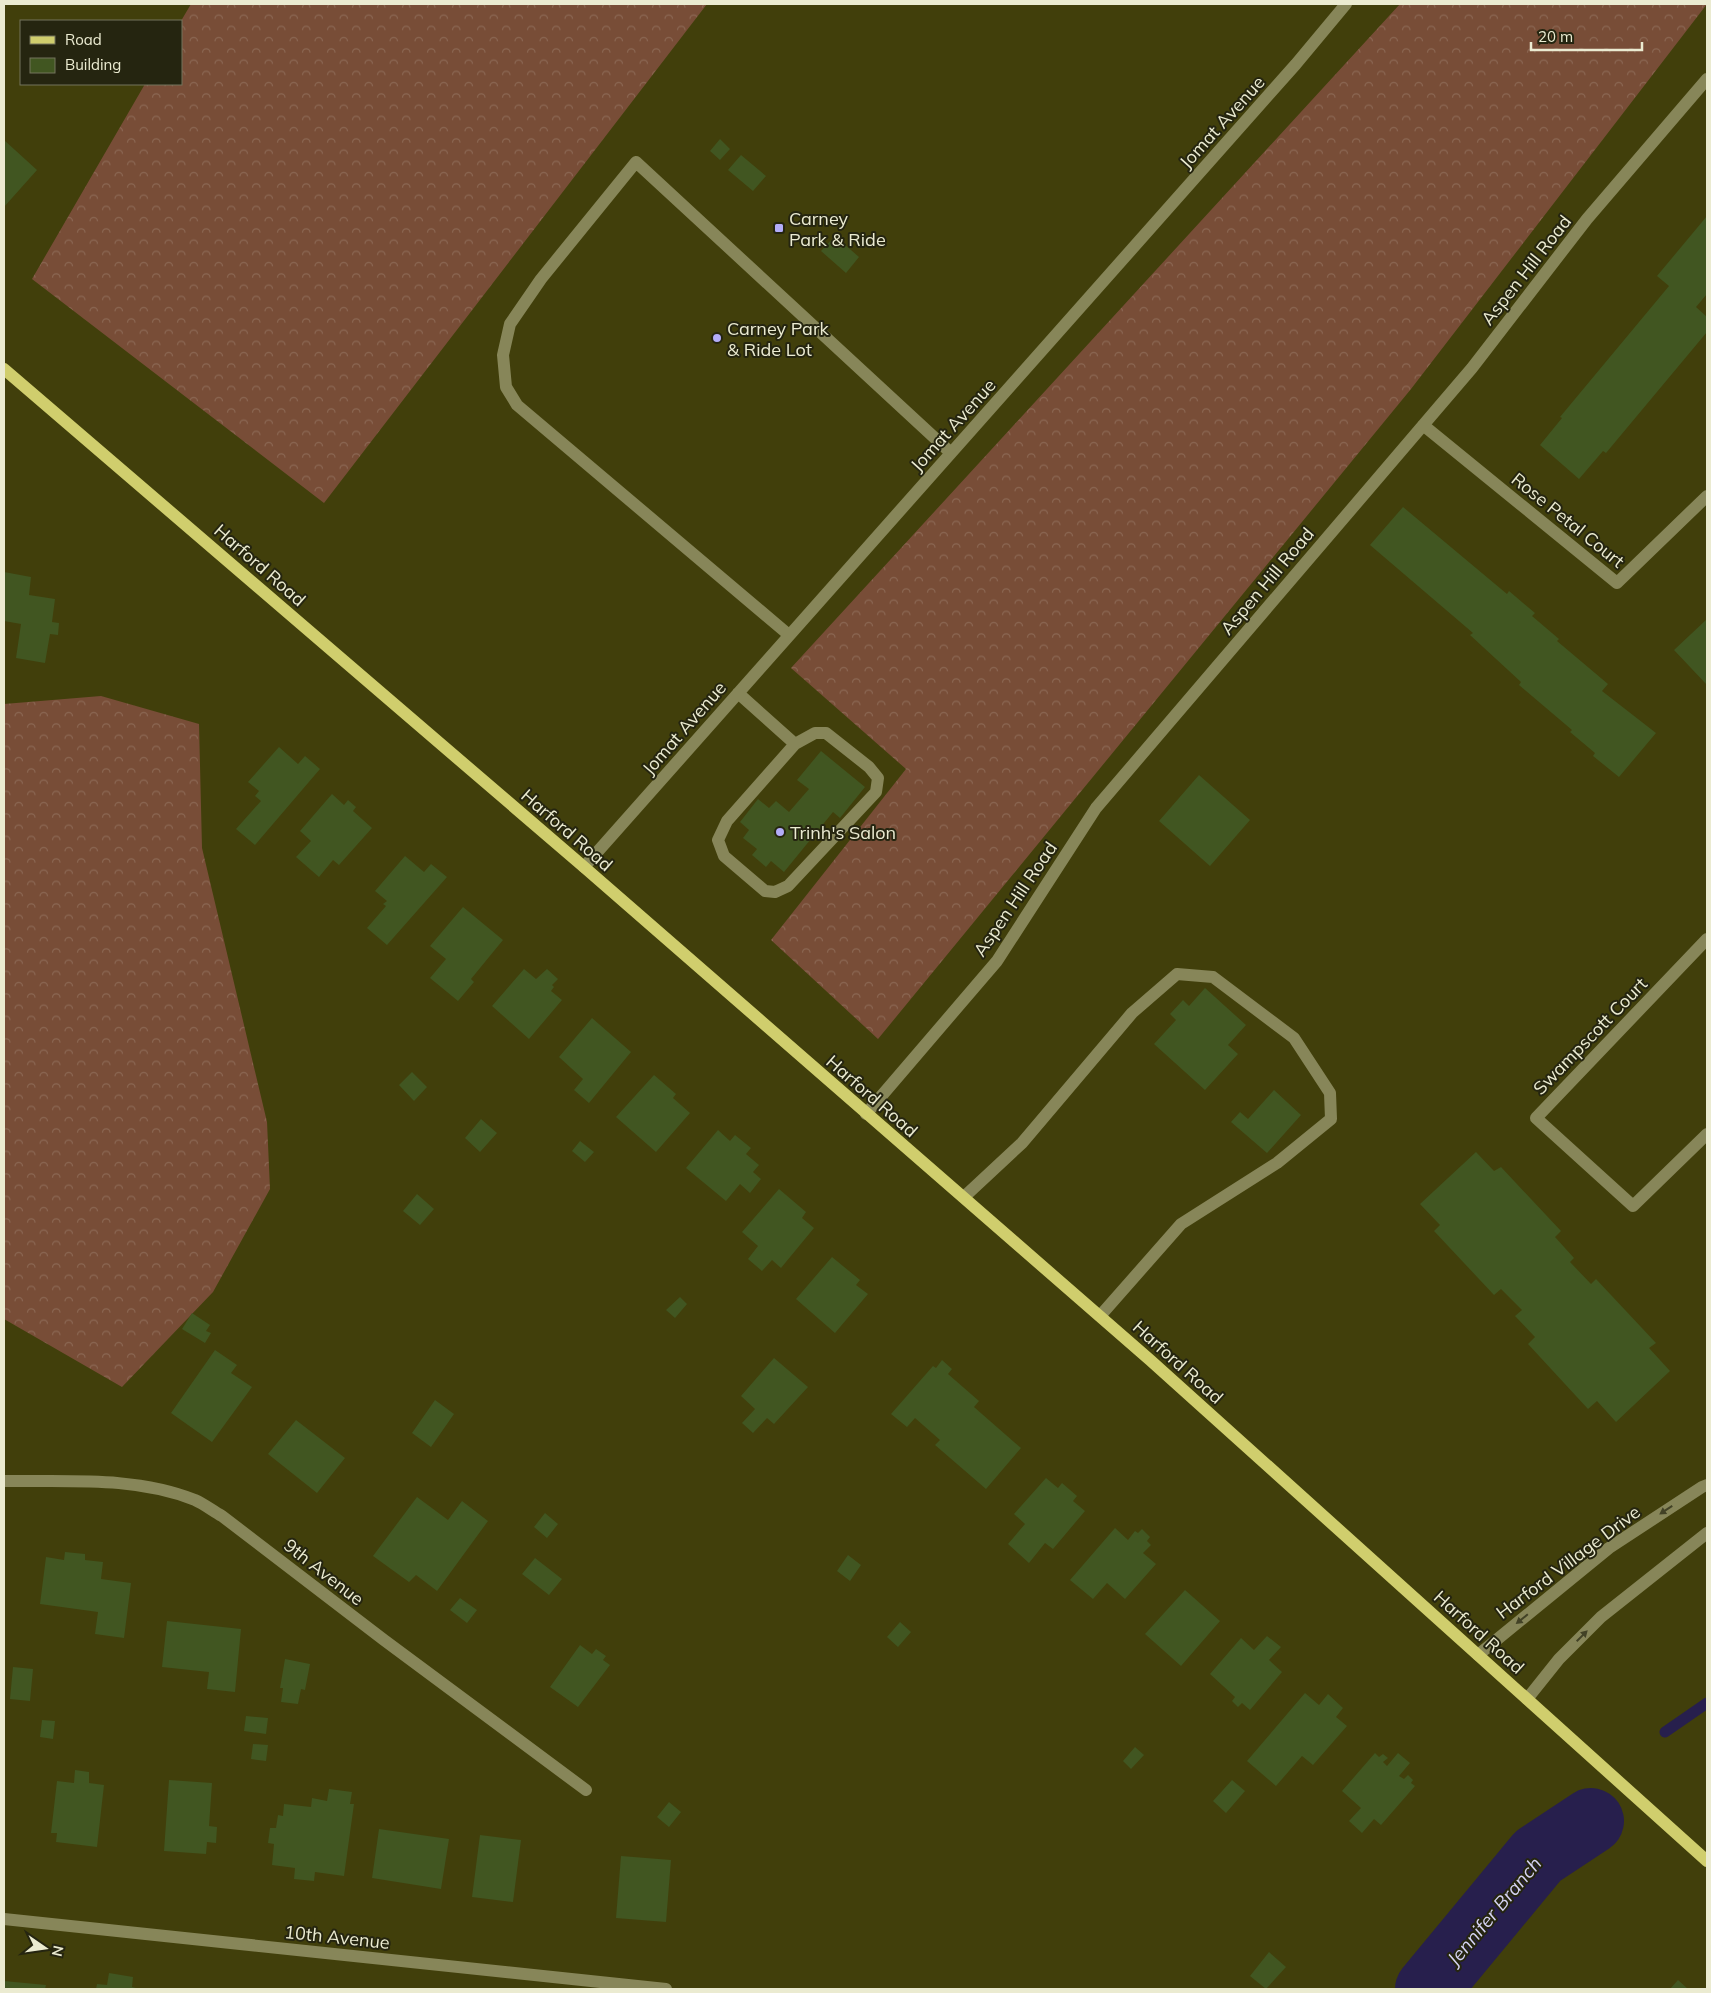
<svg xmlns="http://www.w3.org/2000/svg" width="1711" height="1993" font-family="Mulish,sans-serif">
  <defs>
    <pattern id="forest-crowns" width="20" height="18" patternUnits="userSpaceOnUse" patternTransform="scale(1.25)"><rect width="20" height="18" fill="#784d37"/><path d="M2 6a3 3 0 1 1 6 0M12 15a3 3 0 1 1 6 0" fill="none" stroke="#8b6753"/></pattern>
  </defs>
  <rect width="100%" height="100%" fill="#413f0b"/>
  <!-- forest -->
  <path fill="url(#forest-crowns)" d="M 191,4 L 707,4 L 324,503 L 32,279 L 145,84 L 181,84 L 181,21 Z
    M 1400,4 L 1707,4 L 1411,389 L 878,1039 L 771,940 L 906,769 L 791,668 Z
    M 101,696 L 199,724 L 202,848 L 267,1122 L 270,1189 L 213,1292 L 122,1387 L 4,1319 L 4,704 Z"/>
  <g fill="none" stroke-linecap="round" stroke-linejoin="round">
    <!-- stream -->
    <path stroke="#271f4d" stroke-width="11" d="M 1665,1732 L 1707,1703"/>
    <!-- river -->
    <path stroke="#271f4d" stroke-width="66" d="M 1428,1989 L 1538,1856 L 1591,1821"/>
  </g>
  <!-- building -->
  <path fill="#415621" d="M 720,139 L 730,149 L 720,160 L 710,151 Z
    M 4,140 L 37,170 L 4,207 Z
    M 741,155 L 766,176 L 753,191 L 728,170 Z
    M 1707,216 L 1707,294 L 1696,307 L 1707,317 L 1707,332 L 1606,453 L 1603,451 L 1579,479 L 1540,445 L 1562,418 L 1560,417 L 1669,286 L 1657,276 Z
    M 835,236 L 859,257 L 846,273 L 821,251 Z
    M 1403,507 L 1507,594 L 1509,591 L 1535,613 L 1532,616 L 1559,639 L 1557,641 L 1608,684 L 1602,691 L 1656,733 L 1619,777 L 1593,756 L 1595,753 L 1570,732 L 1572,730 L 1519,685 L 1521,682 L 1470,635 L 1473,633 L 1370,545 Z
    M 4,572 L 31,577 L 29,595 L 55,599 L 52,622 L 59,623 L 58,635 L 50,634 L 45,663 L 16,658 L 21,624 L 4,621 Z
    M 1707,619 L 1707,685 L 1674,650 Z
    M 279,747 L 298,764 L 305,756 L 320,769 L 255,845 L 236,829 L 261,801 L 255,796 L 259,791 L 248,782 Z
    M 821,751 L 865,787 L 840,818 L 833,812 L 784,872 L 771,861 L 766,867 L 752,855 L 757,849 L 743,838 L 749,830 L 740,822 L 758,799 L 769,808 L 776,801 L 789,812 L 809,789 L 797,780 Z
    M 1199,775 L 1250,820 L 1210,866 L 1159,821 Z
    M 332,794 L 344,805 L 348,800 L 356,807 L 353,811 L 372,828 L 339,865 L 333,860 L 319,877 L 296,857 L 311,841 L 300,831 Z
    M 405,856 L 424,872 L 431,864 L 447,877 L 387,945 L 367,928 L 386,906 L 383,904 L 387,901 L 375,891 Z
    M 463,907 L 503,940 L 471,979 L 474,982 L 458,1001 L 430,978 L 446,959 L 430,946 Z
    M 524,969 L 536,979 L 547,969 L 558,979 L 552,985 L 554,987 L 551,991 L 562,1000 L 529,1039 L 492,1006 Z
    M 1205,988 L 1246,1025 L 1228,1045 L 1238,1054 L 1205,1090 L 1154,1044 L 1176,1020 L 1170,1014 L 1183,1000 L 1189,1006 Z
    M 592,1018 L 631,1052 L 589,1103 L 574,1090 L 583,1079 L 559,1057 Z
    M 412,1072 L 427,1087 L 414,1101 L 399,1085 Z
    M 654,1075 L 676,1094 L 673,1098 L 690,1113 L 656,1152 L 616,1117 Z
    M 1274,1090 L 1301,1115 L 1267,1153 L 1231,1122 L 1240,1112 L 1248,1119 Z
    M 481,1119 L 497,1133 L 480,1152 L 465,1138 Z
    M 718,1130 L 730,1141 L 735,1135 L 751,1148 L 746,1154 L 759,1165 L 753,1172 L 761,1179 L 750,1193 L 740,1184 L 726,1201 L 686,1168 Z
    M 580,1141 L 594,1152 L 585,1162 L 572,1151 Z
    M 1476,1152 L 1494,1171 L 1501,1167 L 1561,1231 L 1555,1237 L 1574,1258 L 1570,1262 L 1591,1284 L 1596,1279 L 1656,1343 L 1649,1348 L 1670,1371 L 1616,1422 L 1597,1401 L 1588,1409 L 1528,1344 L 1535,1337 L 1515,1316 L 1522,1310 L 1501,1289 L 1494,1295 L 1434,1231 L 1440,1225 L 1420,1204 Z
    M 779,1189 L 806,1212 L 802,1218 L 814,1228 L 781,1268 L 772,1260 L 762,1271 L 748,1259 L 758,1246 L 742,1232 Z
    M 417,1194 L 434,1209 L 420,1225 L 403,1211 Z
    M 832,1257 L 860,1280 L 856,1285 L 868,1294 L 835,1333 L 796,1299 Z
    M 680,1297 L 687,1304 L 675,1318 L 666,1310 Z
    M 192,1313 L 210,1325 L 206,1331 L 211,1333 L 205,1343 L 182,1329 Z
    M 215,1350 L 237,1365 L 231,1373 L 252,1387 L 212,1442 L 171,1413 Z
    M 774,1358 L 808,1387 L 774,1424 L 767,1418 L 753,1433 L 742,1423 L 755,1409 L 741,1396 Z
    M 942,1360 L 952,1369 L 948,1374 L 979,1401 L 974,1407 L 1021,1448 L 986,1489 L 935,1445 L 940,1440 L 915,1418 L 907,1427 L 891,1414 L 933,1366 L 936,1368 Z
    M 435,1400 L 454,1414 L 431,1447 L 412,1433 Z
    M 296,1420 L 345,1458 L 317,1493 L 268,1454 Z
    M 1046,1478 L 1058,1488 L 1062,1483 L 1077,1496 L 1073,1501 L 1085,1511 L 1053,1549 L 1045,1543 L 1029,1563 L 1008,1544 L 1025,1524 L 1014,1514 Z
    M 417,1497 L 448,1520 L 462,1501 L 488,1521 L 437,1591 L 416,1575 L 409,1582 L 373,1556 Z
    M 545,1513 L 558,1524 L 547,1538 L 534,1527 Z
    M 1115,1528 L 1128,1540 L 1135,1531 L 1138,1533 L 1142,1529 L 1150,1537 L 1147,1541 L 1151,1545 L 1143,1553 L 1156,1564 L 1125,1599 L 1107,1583 L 1093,1599 L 1070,1580 Z
    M 65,1552 L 85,1554 L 85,1560 L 103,1562 L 101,1579 L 131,1583 L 124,1638 L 95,1634 L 98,1612 L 40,1604 L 46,1557 L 64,1560 Z
    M 848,1555 L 861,1565 L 850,1581 L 837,1571 Z
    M 535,1558 L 562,1579 L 549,1595 L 522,1574 Z
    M 1185,1590 L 1220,1621 L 1181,1666 L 1145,1634 Z
    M 460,1598 L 477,1610 L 467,1623 L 450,1610 Z
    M 167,1621 L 241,1629 L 235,1692 L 207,1689 L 209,1672 L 162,1667 Z
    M 900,1622 L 911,1632 L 898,1647 L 887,1637 Z
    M 1267,1636 L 1281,1647 L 1269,1660 L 1282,1672 L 1250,1710 L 1242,1703 L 1238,1707 L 1232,1701 L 1235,1697 L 1210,1674 L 1241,1638 L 1254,1650 Z
    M 580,1645 L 592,1654 L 596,1649 L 606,1656 L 603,1660 L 610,1665 L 578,1707 L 550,1687 Z
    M 285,1659 L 310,1664 L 305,1690 L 301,1689 L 298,1704 L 281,1702 L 283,1688 L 280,1688 Z
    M 13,1667 L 33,1669 L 30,1701 L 10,1699 Z
    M 1305,1693 L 1319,1705 L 1328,1694 L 1343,1708 L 1336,1717 L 1347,1726 L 1313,1765 L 1302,1756 L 1276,1786 L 1247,1761 Z
    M 246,1716 L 268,1718 L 266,1734 L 244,1731 Z
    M 42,1720 L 55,1721 L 53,1739 L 40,1737 Z
    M 253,1744 L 268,1745 L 266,1761 L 251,1759 Z
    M 1135,1747 L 1144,1755 L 1131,1769 L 1123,1761 Z
    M 1375,1753 L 1379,1757 L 1383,1754 L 1388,1758 L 1383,1762 L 1387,1766 L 1398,1753 L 1410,1763 L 1399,1776 L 1404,1779 L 1408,1775 L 1413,1780 L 1411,1783 L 1415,1786 L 1381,1825 L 1374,1819 L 1362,1833 L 1349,1821 L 1361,1808 L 1342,1791 Z
    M 75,1770 L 89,1772 L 89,1783 L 104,1785 L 97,1847 L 56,1842 L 57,1833 L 51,1833 L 57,1781 L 74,1783 Z
    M 169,1780 L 212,1783 L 209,1826 L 217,1827 L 216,1843 L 207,1842 L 206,1854 L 164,1851 Z
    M 1232,1780 L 1245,1791 L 1226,1813 L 1213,1801 Z
    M 329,1789 L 352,1792 L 350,1804 L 354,1804 L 344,1876 L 315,1872 L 314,1881 L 294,1879 L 295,1868 L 272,1865 L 274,1844 L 268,1843 L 270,1828 L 276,1828 L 278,1815 L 283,1816 L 284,1804 L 311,1807 L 312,1798 L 327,1801 Z
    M 669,1802 L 681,1812 L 669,1827 L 657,1817 Z
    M 379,1829 L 449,1839 L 441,1889 L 372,1878 Z
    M 480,1835 L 521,1840 L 513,1902 L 472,1897 Z
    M 621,1856 L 671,1860 L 666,1922 L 616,1918 Z
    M 1269,1952 L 1286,1967 L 1266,1989 L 1250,1976 Z
    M 109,1973 L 133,1977 L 132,1987 L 140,1989 L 96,1989 L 97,1984 L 107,1985 Z
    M 1678,1980 L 1688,1989 L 1670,1989 Z
    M 4,1981 L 46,1985 L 45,1989 L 4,1989 Z"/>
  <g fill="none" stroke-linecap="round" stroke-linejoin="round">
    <!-- minor -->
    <path stroke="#878659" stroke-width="12" d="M 1423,425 L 1617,583 L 1707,496
      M 789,635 L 517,405 L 506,387 L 503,355 L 510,324 L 541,279 L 636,162 L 951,453
      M 738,693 L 795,744
      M 815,733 L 826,733 L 869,767 L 878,778 L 876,792 L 788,886 L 775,892 L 765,891 L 724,856 L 718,840 L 727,821 L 795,744 Z
      M 584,867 L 1296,64 L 1346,4
      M 1707,939 L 1536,1118 L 1633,1206 L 1707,1134
      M 866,1114 L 997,961 L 1096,808 L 1472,368 L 1587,219 L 1707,79
      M 964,1197 L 1022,1143 L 1132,1013 L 1177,974 L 1213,977 L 1294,1038 L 1330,1093 L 1331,1119 L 1277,1163 L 1181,1224 L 1100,1316
      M 4,1481 C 67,1482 135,1476 195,1500 C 204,1504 213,1511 222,1516 L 384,1640 L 586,1790
      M 1478,1655 L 1609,1548 L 1702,1487 L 1707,1485
      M 1527,1699 L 1559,1659 L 1601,1617 L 1707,1533
      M 4,1919 L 666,1989"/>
    <!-- major -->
    <path stroke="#d0ce6d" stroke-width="12" d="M 4,369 L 584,867 L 1150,1360 L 1707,1861"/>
  </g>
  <!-- one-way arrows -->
  <defs><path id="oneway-solid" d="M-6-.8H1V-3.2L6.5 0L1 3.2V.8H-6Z" transform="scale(1.25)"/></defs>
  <g fill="#424226">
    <use href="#oneway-solid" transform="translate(1666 1510) rotate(147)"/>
    <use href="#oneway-solid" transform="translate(1522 1619) rotate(141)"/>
    <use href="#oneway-solid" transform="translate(1582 1636) rotate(-45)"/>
  </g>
  <!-- markers -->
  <g fill="#b3adf9" stroke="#252510" stroke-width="2">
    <rect x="774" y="223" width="10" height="10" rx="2.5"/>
    <circle cx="717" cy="338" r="5"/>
    <circle cx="780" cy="832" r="5"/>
  </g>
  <g text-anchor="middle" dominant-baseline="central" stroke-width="4" stroke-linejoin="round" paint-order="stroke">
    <!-- street labels -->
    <g font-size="18" fill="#ebebd1" stroke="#252510">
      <text transform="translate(1222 122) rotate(-48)">Jomat Avenue</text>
      <text transform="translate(1526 270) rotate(-52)">Aspen Hill Road</text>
      <text transform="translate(953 425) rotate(-48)">Jomat Avenue</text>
      <text transform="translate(1568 520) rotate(39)">Rose Petal Court</text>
      <text transform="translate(260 565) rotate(41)">Harford Road</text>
      <text transform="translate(1267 581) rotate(-50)">Aspen Hill Road</text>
      <text transform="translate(684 728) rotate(-49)">Jomat Avenue</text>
      <text transform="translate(567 830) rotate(41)">Harford Road</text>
      <text transform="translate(1015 899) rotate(-56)">Aspen Hill Road</text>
      <text transform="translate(1590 1036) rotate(-46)">Swampscott Court</text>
      <text transform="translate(872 1096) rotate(41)">Harford Road</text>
      <text transform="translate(1178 1362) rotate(42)">Harford Road</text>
      <text transform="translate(1568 1562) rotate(-37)">Harford Village Drive</text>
      <text transform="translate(324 1572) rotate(38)">9th Avenue</text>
      <text transform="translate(1479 1632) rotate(42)">Harford Road</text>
      <text transform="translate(337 1937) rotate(6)">10th Avenue</text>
    </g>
    <!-- poi labels -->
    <g font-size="18" fill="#ebebd1" stroke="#252510" text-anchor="start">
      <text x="789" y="218">Carney<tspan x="789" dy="21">Park &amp; Ride</tspan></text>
      <text x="727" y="328">Carney Park<tspan x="727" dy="21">&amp; Ride Lot</tspan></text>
      <text x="790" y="832">Trinh's Salon</text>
    </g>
    <!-- water labels -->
    <g font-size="19" font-style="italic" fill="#d5d3f4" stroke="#252510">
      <text transform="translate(1494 1911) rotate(-50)">Jennifer Branch</text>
    </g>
  </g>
  <!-- border -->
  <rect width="1711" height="1993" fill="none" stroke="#ebebd1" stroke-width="10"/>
  <!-- legend -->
  <rect x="20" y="20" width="162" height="65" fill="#252510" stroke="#74745d"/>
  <rect x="30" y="36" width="25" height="8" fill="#d0ce6d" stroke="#74745d"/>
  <text x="65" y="45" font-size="15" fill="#ebebd1">Road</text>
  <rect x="30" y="58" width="25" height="15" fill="#415621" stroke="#74745d"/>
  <text x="65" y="70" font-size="15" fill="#ebebd1">Building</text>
  <!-- north arrow -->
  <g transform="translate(45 1948) rotate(103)" stroke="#252510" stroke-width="4" paint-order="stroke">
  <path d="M0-4L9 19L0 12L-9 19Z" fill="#ebebd1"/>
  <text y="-8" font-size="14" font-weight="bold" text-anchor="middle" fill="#ebebd1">N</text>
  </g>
  <!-- scale -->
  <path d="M1531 42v8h111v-8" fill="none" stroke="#ebebd1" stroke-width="2.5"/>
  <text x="1538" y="42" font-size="15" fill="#ebebd1" stroke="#252510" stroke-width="4" paint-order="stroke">20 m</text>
</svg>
